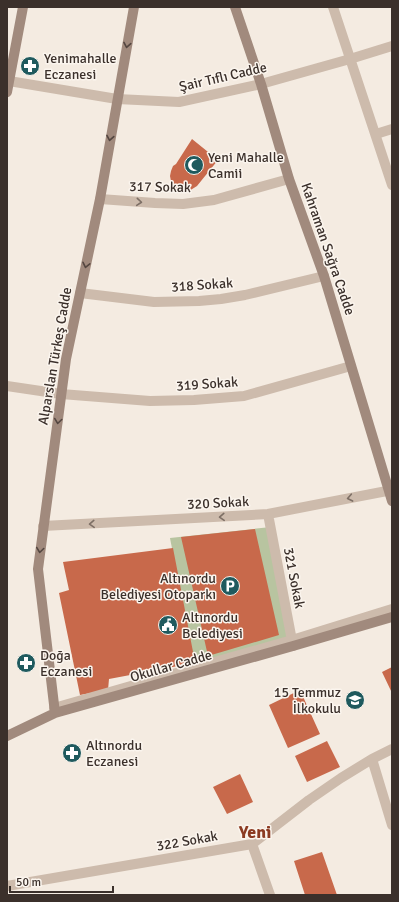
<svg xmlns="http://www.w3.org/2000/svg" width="399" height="902" font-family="Signika,sans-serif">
  <rect width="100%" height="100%" fill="#f4ebe1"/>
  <!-- green -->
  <path fill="#b8c4a0" d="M 271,527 L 292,640 L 196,673 L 170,538 Z"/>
  <!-- building -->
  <path fill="#c8694b" d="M 192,139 L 218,160 L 197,186 L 189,191 L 183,191 L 178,189 L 174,186 L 171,181 L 170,176 L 171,171 L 173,166 L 176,164 Z
    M 255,529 L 279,635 L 208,656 L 181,537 Z
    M 173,548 L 194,657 L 178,666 L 109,679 L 108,690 L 80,695 L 59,593 L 69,590 L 63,562 Z
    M 392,667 L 392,693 L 382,672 Z
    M 300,690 L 320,734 L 288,748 L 269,705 Z
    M 327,741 L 340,767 L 307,782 L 295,756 Z
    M 240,774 L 253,802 L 227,814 L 213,787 Z
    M 322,852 L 337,895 L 305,895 L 294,861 Z"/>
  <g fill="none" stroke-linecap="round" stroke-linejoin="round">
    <!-- street -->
    <path stroke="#cdbbac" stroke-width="10" d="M 333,7 L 392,185
      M 9,81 L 117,99 L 179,102 L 261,84 L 350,59 L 392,46
      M 376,134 L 392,129
      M 100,199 L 155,203 L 183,204 L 214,200 L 289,179
      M 80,293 L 154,302 L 199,301 L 221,299 L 245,295 L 324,276
      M 7,386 L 61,394 L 150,401 L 194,400 L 244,396 L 351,366
      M 268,514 L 293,646
      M 43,526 L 268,514 L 392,490
      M 54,708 L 292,640 L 392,609
      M 372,759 L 392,825
      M 252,844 L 270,895
      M 7,886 L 252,844 L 309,800 L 341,778 L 372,759 L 392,749"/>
    <!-- secondary -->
    <path stroke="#a18a7d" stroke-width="10" d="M 235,7 L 261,84 L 289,179 L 324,276 L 392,501
      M 7,92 L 23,7
      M 55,713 L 38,569 L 66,359 L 100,199 L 134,7
      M 7,736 L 55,713 L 293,646 L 392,617"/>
  </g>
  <!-- one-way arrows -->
  <defs><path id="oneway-chevron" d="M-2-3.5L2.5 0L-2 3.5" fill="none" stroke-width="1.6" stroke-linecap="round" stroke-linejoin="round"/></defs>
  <g stroke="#544640">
    <use href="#oneway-chevron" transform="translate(127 45) rotate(100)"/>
    <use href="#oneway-chevron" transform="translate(110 138) rotate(100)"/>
    <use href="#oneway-chevron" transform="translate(86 265) rotate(102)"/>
    <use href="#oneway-chevron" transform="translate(58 421) rotate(98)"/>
    <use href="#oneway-chevron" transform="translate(40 550) rotate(98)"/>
  </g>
  <g stroke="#7d6f65">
    <use href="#oneway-chevron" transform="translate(139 202) rotate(5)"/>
    <use href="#oneway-chevron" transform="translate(350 498) rotate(169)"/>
    <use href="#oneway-chevron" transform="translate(222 517) rotate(177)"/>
    <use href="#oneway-chevron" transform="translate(92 524) rotate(177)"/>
  </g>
  <!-- icons -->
  <defs>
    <g id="pharmacy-disc" transform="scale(1)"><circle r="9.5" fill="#1f5a5e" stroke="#fbf5ee"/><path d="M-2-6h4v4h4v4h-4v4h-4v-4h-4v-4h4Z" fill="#fff"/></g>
    <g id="mosque-disc" transform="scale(1)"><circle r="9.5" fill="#1f5a5e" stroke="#fbf5ee"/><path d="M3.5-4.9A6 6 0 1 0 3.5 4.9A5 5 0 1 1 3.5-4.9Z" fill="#fff"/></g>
    <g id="parking-disc" transform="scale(1)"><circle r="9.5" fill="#1f5a5e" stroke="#fbf5ee"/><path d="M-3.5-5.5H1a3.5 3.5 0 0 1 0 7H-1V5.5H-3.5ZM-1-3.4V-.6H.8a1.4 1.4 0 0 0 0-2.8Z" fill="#fff"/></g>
    <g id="civic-disc" transform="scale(1)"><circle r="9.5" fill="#1f5a5e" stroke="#fbf5ee"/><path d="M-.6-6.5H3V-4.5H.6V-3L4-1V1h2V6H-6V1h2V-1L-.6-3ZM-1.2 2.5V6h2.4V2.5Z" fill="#fff"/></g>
    <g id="school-disc" transform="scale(1)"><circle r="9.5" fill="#1f5a5e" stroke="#fbf5ee"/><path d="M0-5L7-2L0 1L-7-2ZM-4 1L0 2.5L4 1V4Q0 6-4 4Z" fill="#fff"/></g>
  </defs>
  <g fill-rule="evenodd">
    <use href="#pharmacy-disc" x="30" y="66"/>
    <use href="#mosque-disc" x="194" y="165"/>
    <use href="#parking-disc" x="230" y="586"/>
    <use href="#civic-disc" x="168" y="625"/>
    <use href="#pharmacy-disc" x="26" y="663"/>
    <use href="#school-disc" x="355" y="700"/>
    <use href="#pharmacy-disc" x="72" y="753"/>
  </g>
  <g text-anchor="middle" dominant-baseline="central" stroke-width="3" stroke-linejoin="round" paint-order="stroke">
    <!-- poi labels -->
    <g font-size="14" fill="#3b302b" stroke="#fbf5ee" text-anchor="start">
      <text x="44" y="58">Yenimahalle<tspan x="44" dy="16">Eczanesi</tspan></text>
      <text x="208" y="157">Yeni Mahalle<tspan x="208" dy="16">Camii</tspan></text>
      <text x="216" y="578" text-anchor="end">Altınordu<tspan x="216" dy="16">Belediyesi Otoparkı</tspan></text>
      <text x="182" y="617">Altınordu<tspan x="182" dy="16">Belediyesi</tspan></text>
      <text x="40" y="655">Doğa<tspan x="40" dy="16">Eczanesi</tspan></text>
      <text x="341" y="692" text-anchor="end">15 Temmuz<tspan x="341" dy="16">İlkokulu</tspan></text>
      <text x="86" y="745">Altınordu<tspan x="86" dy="16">Eczanesi</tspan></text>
    </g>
    <!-- street labels -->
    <g font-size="14" fill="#3b302b" stroke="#fbf5ee">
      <text transform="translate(223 77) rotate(-13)">Şair Tıflı Cadde</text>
      <text transform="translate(160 187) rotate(1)">317 Sokak</text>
      <text transform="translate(328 249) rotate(71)">Kahraman Sağra Cadde</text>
      <text transform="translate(202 285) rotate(-4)">318 Sokak</text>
      <text transform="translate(55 356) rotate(-80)">Alparslan Türkeş Cadde</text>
      <text transform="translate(207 384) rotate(-4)">319 Sokak</text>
      <text transform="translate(218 503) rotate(-3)">320 Sokak</text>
      <text transform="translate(294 578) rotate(79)">321 Sokak</text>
      <text transform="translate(171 666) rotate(-16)">Okullar Cadde</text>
      <text transform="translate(187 841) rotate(-10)">322 Sokak</text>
    </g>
    <!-- district labels -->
    <g font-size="18" font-weight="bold" fill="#8c3b22" stroke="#fbf5ee">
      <text x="255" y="832">Yeni</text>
    </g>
  </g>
  <!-- border -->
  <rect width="399" height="902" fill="none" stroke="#3b302b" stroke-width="16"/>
  <!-- scale -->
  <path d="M10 886v6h103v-6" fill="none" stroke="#3b302b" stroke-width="2"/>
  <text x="16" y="886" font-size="12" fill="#3b302b" stroke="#fbf5ee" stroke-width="3" paint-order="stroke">50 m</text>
</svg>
